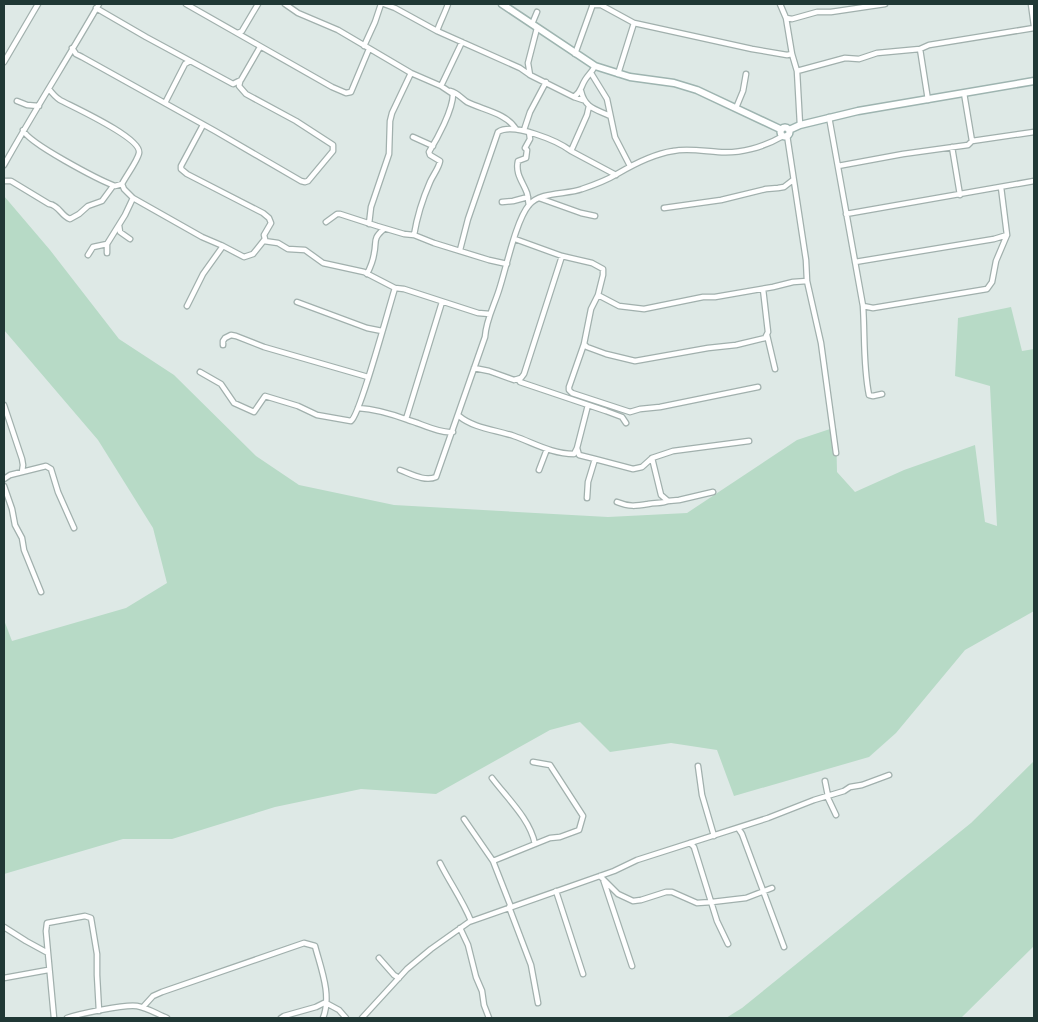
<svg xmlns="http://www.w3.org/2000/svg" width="1038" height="1022" font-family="'Nunito Sans',sans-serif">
  <rect width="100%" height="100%" fill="#dee9e6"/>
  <!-- green -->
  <path fill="#b7dac6" d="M 4,196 L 50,250 L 119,339 L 174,375 L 256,456 L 299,485 L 394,505 L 608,517 L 687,513 L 797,440 L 836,427 L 837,472 L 855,492 L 904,470 L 975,445 L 985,522 L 997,526 L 990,386 L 955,376 L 958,318 L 1011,307 L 1022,351 L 1034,349 L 1034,611 L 965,650 L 896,733 L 869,757 L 734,796 L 717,750 L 671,743 L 610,752 L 580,722 L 550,730 L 436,794 L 361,789 L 275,807 L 172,839 L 123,839 L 4,874 L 4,620 L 12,641 L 126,608 L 167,583 L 153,528 L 98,440 L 4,330 Z
    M 1034,761 L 1034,946 L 961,1018 L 726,1018 L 742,1008 L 971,823 Z"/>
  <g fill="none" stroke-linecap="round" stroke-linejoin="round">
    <!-- street casing -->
    <g stroke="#a1b0ad" stroke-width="7">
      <path id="street" d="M 186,4 L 332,87 L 346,93 L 351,92 L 369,49
        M 285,4 L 298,13 L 338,30 L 411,73 L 441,86 L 453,94 C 453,110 437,139 429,152 L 430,155 L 440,161 C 439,168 433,175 430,182 C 423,198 417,217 414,235
        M 384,4 L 395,8 L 437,31 L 520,68 L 530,75 L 574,97 L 583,100
        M 780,4 L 786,18 L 792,19 L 817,12 L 831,12 L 885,4
        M 1031,4 L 1034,26
        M 592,5 L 601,5 L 634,23 L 752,49 L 787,55 L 792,54 L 797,71 L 800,125
        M 96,8 L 146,37 L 233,84 L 241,80 L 260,47
        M 786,18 L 792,54
        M 532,24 L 537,12
        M 437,31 C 440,22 445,13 448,4
        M 238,33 L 242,31 L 258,4
        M 364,46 L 375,22 L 381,4
        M 72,48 L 76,54 L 82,57 L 215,131 L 301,181 L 305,182 L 308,181 L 333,151 L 333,145 L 296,121 L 246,94 L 239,86 L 240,82
        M 920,49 L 928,100
        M 575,54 L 593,4
        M 4,62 L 38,4
        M 797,71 L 845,58 L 859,59 L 877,53 L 920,49 L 929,45 L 1034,28
        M 591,73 L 607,99 L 615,137 L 630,166
        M 618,74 L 634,23
        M 530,75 L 528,63 L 537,28
        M 441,86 L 462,42
        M 450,91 C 458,93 461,98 467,102 C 483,110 506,113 516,129
        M 581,91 C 585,108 595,109 610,116
        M 964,93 L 972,141
        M 574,97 C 582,91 580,88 585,80 C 588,75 592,72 595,66
        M 17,101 L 27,105 L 39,106
        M 165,103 L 185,64 L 190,61
        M 589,106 L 587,115 L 571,151 L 616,175
        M 736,108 L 743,91 L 746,74
        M 829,117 L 863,306 L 873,308 L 987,289 L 992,282 L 996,261 L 1007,235 L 1001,187
        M 23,130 C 28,143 99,180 115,186 L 122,184 C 126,176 138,160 139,153 C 142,138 73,107 60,100 C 55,97 52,93 49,89
        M 524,130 L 530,112 L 546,82
        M 413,137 L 433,146
        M 952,147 L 960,195
        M 4,165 C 34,111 68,58 99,4
        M 838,166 L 903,154 L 968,145 L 972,141 L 1034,132
        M 4,181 L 11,181 L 49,204 C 59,205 61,216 70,219 L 79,214 L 88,206 L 102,201 L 113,186
        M 122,184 L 124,189 L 133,198 L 202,237 L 223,246 L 244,257 L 253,254 L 265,239 L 264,235 L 271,223 L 269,218 L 263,213 L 187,174 L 181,169 L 181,166 L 203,125
        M 539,198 L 581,213 L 595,216
        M 502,202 L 513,201 L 528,197
        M 529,205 C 528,201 528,196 527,193 C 523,182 515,174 518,161 L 526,158 L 527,150 L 525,148 L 530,139 L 529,132
        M 664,208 L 721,200 L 766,189 L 778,188 L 784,187 L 793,180
        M 846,214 L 1034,181
        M 326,222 L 337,214 L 340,214 L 377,226 L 404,234 L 414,235 L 434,243 L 489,260 L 507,264
        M 369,224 L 371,207 L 389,154 L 390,121 L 392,113 L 411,73
        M 119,225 L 120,232 L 130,239
        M 515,239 L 562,256 L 592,263 L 603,269 L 603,275 L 598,295 L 591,309 L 584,344 L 569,387 L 569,390 L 572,393 L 630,412 L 640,409 L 660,407 L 758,387
        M 264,241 L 278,243 L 288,249 L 305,250 L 323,263 L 364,272 L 395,288 L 404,289 L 478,313 L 490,314
        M 107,244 L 107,253
        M 460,250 L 468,219 L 498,132 C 513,122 558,141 571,151
        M 88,255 L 93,247 L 107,244 L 125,215 L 133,198
        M 855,262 L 994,239 L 1007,235
        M 367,274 C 370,268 373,261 374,254 C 377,241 372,239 384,229
        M 807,281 L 821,343 L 836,453
        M 598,295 L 619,306 L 644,309 L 703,297 L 715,297 L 773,287 L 793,282 L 807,281 L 806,260 L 787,135
        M 297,302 L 367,328 L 382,331
        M 187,306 L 203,274 L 223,246
        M 863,306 C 865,336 863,365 869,395 L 873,396 L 882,394
        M 767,335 L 775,369
        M 584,344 L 587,347 L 606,354 L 635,361 L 708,348 L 736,345 L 765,338 L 768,332 L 763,289
        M 223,345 L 223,341 L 225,338 L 231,335 L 236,336 L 264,347 L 368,377
        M 474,368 L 489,371 L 514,380 L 521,378 L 524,374 L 562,256
        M 200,372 L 221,384 L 234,403 L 254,412 L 265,396 L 298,406 L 317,415 L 351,421 C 360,415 389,307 395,288
        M 518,379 L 520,382 L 606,411 L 622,417 L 626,423
        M 4,405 L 22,459 L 23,465 L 22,472
        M 358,408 C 375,409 392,414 408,420 C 420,423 440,434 453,432
        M 459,416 C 473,428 496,430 514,436 C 534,443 552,454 574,454 L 577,448
        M 406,419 L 442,302
        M 652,458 L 661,495 L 668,501 L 679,500 L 713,492
        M 595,459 L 633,469 L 642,467 L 652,458 L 673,451 L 749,441
        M 400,470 C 411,474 425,482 436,477 L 485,337 C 486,320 494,306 499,290 C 506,269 516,220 529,205 C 541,191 566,195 582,189 C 594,185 607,180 617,174 C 634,164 653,154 673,151 C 687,148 703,151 718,152 C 740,154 764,147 783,136
        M 539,470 L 547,449
        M 4,479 L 10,475 L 46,466 L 51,469 L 58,492 L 74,528
        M 4,486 L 12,509 L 15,525 L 22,538 L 24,550 L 41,592
        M 587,498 L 588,482 L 595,459 L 579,455 L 577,448 L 588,405
        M 617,502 C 629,507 636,506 648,504 C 656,502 661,504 668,501
        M 698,766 L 702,795 L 714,836
        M 492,778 C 507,798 530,819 535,844
        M 825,781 L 828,796
        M 827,796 L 836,815
        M 464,819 L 493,861
        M 738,828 L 742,834 L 784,947
        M 690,843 L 694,847 L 717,921 L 728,944
        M 440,863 C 450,883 463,901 471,921
        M 600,876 L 618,894 L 633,901 L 641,900 L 666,892 L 672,892 L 697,903 L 712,902 L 746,898 L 772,888
        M 603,879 L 632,966
        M 556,891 L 583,974
        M 509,907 L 531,965 L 538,1003
        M 511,907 L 493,861 L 550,838 L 560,837 L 579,830 L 583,816 L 550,765 L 533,762
        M 4,927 L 26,941 L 48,953 L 54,1018
        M 460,928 L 468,945 L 476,977 L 482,991 L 484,1005 L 489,1018
        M 48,953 L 46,931 L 47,923 L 85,916 L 91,918 L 97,954 L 97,975 L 99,1011
        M 379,958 L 394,975 L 399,978
        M 4,978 L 48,970
        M 326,1003 L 339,1010 L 346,1018
        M 143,1007 L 153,996 L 162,992 L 304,943 L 315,946 C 321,969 332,995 323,1018
        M 67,1018 C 79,1014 125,1004 137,1006 C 148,1008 157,1014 167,1018
        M 281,1018 L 284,1016 L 316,1007 L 326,1002
        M 362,1018 L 407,969 L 431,949 L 469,922 L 614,871 L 637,860 L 768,818 L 814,800 L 844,791 L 850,787 L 862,785 L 889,775"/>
    </g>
    <!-- secondary casing -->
    <g stroke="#9eb4b0" stroke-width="9">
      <path id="secondary" d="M 502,4 L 595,66 L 630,77 L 674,83 L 697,90 L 780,129
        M780.5 132a4.5 4.5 0 1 1 9 0a4.5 4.5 0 1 1-9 0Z
        M 789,130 L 800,125 L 858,111 L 1034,81"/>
    </g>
    <!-- street -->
    <use href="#street" stroke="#fff" stroke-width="4.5"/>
    <!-- secondary -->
    <use href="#secondary" stroke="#fff" stroke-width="6"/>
  </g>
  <!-- border -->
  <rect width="1038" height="1022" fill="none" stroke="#203835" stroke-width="10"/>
</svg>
